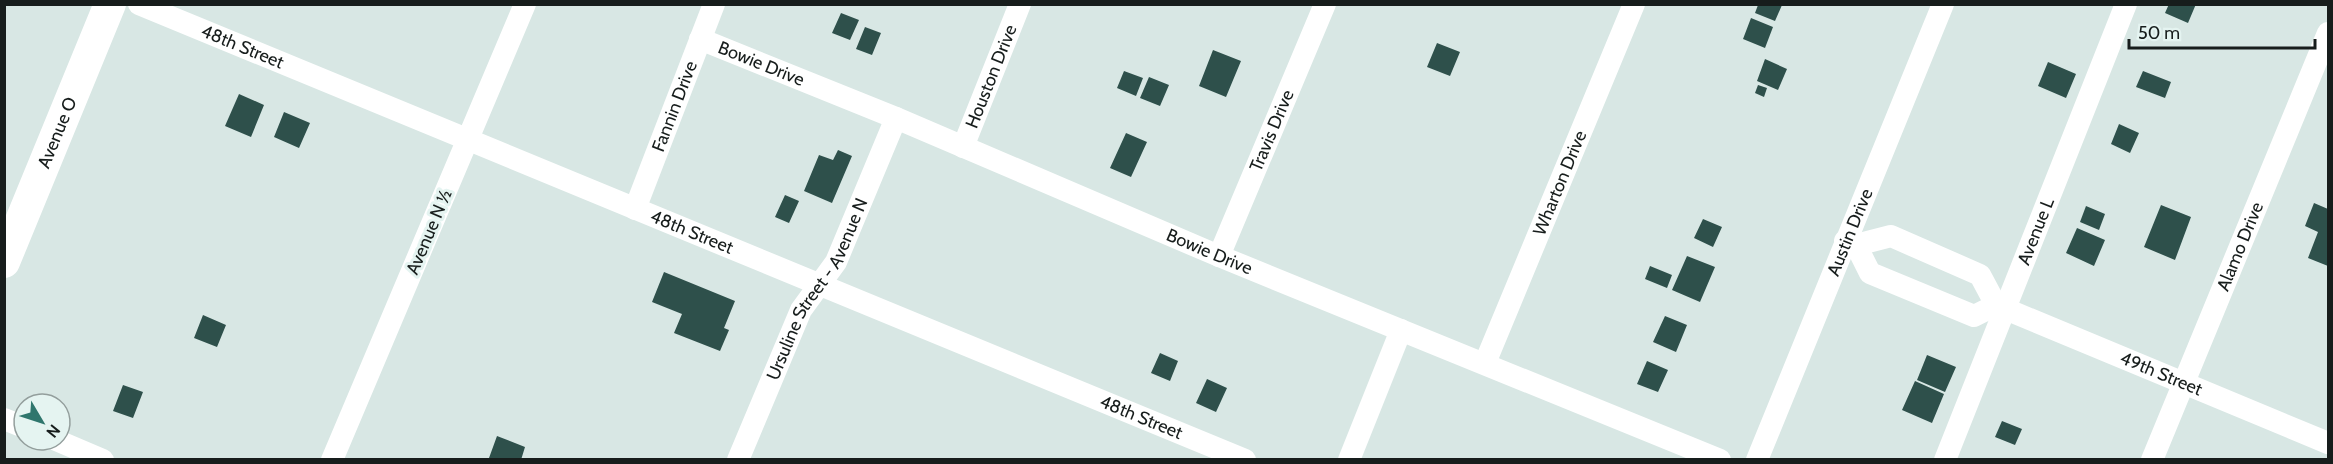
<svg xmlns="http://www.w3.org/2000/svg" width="2333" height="464" font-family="Cabin,sans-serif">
  <rect width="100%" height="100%" fill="#d8e7e4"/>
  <!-- building -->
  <path fill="#2e504b" d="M 2169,4 L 2196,4 L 2188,23 L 2165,13 Z
    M 1758,5 L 1782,5 L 1775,21 L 1755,13 Z
    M 841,13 L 859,20 L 850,40 L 832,33 Z
    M 1751,18 L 1773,27 L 1765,48 L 1743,39 Z
    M 865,27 L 881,33 L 872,55 L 856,49 Z
    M 1437,43 L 1460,52 L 1450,76 L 1427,67 Z
    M 1213,50 L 1241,61 L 1226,97 L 1199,86 Z
    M 1765,59 L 1787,69 L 1778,90 L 1757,81 Z
    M 2048,62 L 2076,74 L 2066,98 L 2038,86 Z
    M 1124,71 L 1143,78 L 1136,96 L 1117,88 Z
    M 2143,71 L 2171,82 L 2165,98 L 2136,87 Z
    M 1149,77 L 1169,85 L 1160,106 L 1140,98 Z
    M 1758,85 L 1767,88 L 1764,97 L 1755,93 Z
    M 239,94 L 264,105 L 251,137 L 225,126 Z
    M 284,112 L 310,123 L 299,148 L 274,137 Z
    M 2119,124 L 2139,133 L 2130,153 L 2111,144 Z
    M 1126,133 L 1147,142 L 1131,177 L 1110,168 Z
    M 838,150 L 852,156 L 832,203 L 804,191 L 819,155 L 833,160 Z
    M 785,195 L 799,201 L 789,223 L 775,217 Z
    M 2314,203 L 2328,209 L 2328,266 L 2308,258 L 2318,232 L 2305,226 Z
    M 2161,205 L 2191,217 L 2175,260 L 2144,247 Z
    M 2086,206 L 2105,214 L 2099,230 L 2080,222 Z
    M 1703,219 L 1722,227 L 1713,247 L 1694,238 Z
    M 2077,228 L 2105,240 L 2094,266 L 2066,253 Z
    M 1687,256 L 1715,267 L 1700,302 L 1672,290 Z
    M 1650,266 L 1672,275 L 1667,288 L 1645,279 Z
    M 664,272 L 735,301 L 724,328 L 729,330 L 720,351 L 674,333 L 682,314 L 652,302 Z
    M 203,315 L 226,325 L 217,347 L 194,338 Z
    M 1665,316 L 1687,325 L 1676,352 L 1653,342 Z
    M 1160,353 L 1178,361 L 1170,381 L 1151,373 Z
    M 1927,355 L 1956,367 L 1945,392 L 1917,380 Z
    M 1647,361 L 1668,370 L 1658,392 L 1637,384 Z
    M 1207,379 L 1227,388 L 1216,412 L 1196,403 Z
    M 1915,381 L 1944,394 L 1932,423 L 1902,410 Z
    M 123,385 L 143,392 L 133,418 L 113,411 Z
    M 2002,421 L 2022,429 L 2015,445 L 1995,437 Z
    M 497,436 L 525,447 L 521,460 L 489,458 Z"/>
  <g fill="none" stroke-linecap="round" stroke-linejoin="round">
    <!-- street -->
    <g stroke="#fff" stroke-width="22">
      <path id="s1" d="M 139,4 L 1245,460"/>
      <path id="s2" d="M 700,39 L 896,118 L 1219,256 L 1720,460"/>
      <path id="s3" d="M 963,147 L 1020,4"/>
      <path id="s4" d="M 635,209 L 714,4"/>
      <path id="s5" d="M 1845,241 L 1856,245 L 1891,236 L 1980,275 L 1996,305 L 2328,443"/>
      <path d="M 1856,245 L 1870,273 L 1974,316 L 1996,305"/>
      <path id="s6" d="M 1219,256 L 1325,4"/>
      <path id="s7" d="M 1485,363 L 1634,4"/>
      <path d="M 4,419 L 24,427"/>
      <path d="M 56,440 L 103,460"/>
      <path d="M 332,460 L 525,4"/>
      <path id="s8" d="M 738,460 L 801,310 L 836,262 L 896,118"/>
      <path d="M 1349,460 L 1401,330"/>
      <path id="s9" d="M 1757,460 L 1943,4"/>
      <path id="s10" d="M 1945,460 L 2126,4"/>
      <path id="s11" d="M 2152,460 L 2328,33"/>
    </g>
    <!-- secondary -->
    <path stroke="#fff" stroke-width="32" id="s12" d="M 4,262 L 110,4"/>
  </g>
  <g text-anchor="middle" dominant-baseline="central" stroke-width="6" stroke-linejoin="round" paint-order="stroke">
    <!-- street labels -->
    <g font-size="18" fill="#171d1c" stroke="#e5f4f1">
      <text stroke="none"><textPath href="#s1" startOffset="112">48th Street</textPath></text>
      <text stroke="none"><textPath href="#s2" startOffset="66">Bowie Drive</textPath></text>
      <text stroke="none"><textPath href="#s3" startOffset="76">Houston Drive</textPath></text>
      <text stroke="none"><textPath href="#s4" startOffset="110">Fannin Drive</textPath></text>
      <text stroke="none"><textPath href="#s6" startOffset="136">Travis Drive</textPath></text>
      <text stroke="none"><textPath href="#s12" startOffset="140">Avenue O</textPath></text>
      <text stroke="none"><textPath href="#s7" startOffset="195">Wharton Drive</textPath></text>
      <text transform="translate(429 232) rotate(-67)">Avenue N ½</text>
      <text stroke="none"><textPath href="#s1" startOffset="598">48th Street</textPath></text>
      <text stroke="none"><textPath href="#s9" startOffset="246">Austin Drive</textPath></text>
      <text stroke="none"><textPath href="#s10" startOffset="246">Avenue L</textPath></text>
      <text stroke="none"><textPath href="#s11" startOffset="231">Alamo Drive</textPath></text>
      <text stroke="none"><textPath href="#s2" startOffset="552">Bowie Drive</textPath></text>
      <text stroke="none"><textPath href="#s8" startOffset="189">Ursuline Street - Avenue N</textPath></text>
      <text stroke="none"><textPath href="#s5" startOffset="358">49th Street</textPath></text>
      <text stroke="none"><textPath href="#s1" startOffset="1084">48th Street</textPath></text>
    </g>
  </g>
  <!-- border -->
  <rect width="2333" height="464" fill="none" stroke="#171d1c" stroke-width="12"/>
  <!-- north arrow -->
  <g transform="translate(42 422) rotate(129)"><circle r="28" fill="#e5f4f1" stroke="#939e9c" stroke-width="1.5"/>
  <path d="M0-4.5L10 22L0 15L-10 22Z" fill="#2f766d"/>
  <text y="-9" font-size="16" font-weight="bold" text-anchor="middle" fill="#171d1c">N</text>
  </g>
  <!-- scale -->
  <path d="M2129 39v9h186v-9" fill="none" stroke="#171d1c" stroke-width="3"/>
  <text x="2138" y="39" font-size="18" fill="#171d1c" stroke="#e5f4f1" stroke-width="4.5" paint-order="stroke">50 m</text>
</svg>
